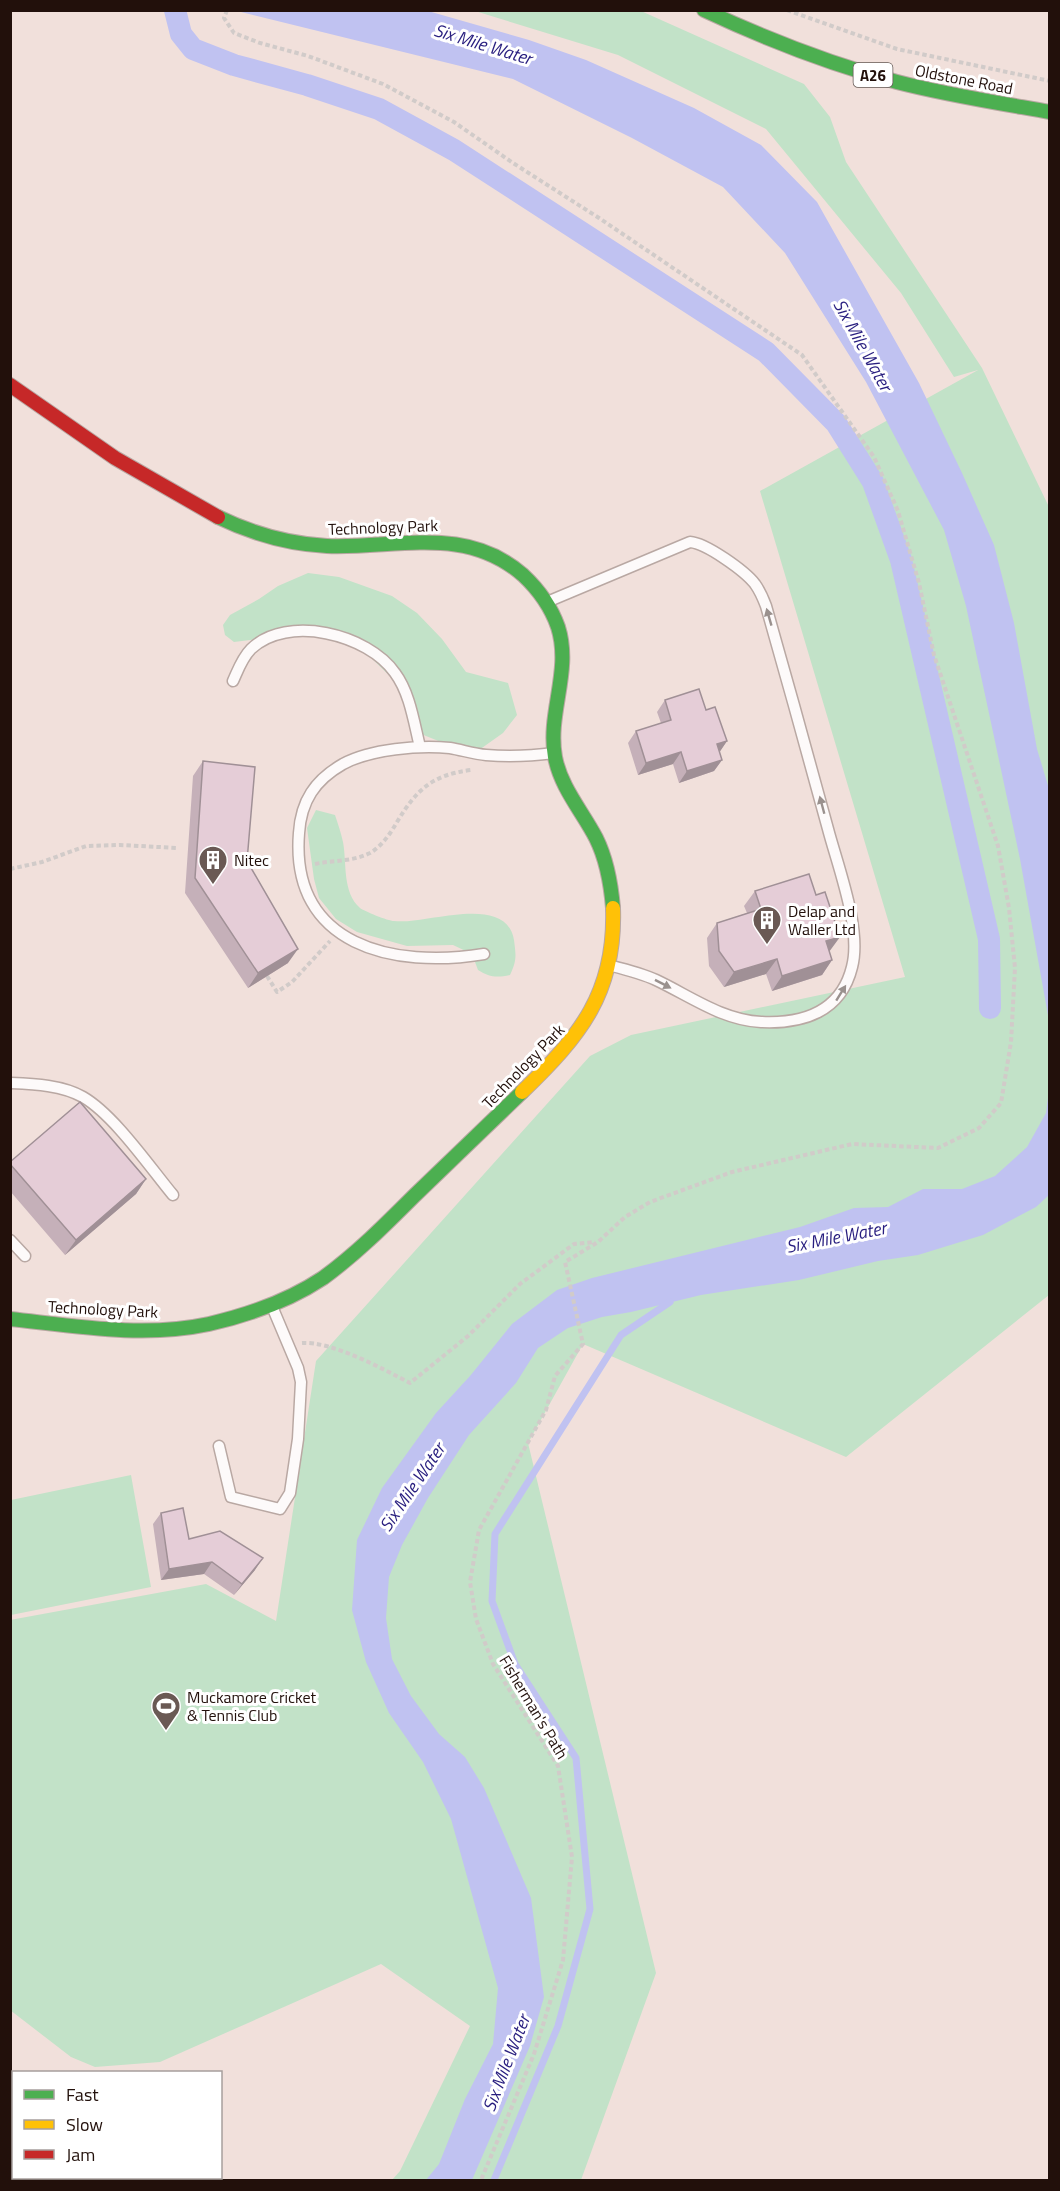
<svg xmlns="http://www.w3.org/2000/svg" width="1060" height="2191" font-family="'Titillium Web',sans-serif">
  <rect width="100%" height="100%" fill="#f1e0db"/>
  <!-- green -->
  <path fill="#c2e2c8" d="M 475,11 L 641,11 L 804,84 L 830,117 L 846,162 L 982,368 L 1049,507 L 1049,1295 L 846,1457 L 583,1344 L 528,1443 L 656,1973 L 581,2180 L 392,2180 L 400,2171 L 470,2026 L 381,1964 L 160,2062 L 95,2067 L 71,2057 L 10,2010 L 10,1620 L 206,1584 L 276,1621 L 316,1361 L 590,1056 L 631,1035 L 905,977 L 760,491 L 978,370 L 954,377 L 901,293 L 766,129 L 618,55 Z
    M 308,573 L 339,577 L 392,596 L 417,613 L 442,639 L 466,672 L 508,683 L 517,715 L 503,733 L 479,750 L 451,746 L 421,734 L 397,683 L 361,648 L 316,632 L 234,642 L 225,635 L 223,625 L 230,615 L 259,599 L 278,586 Z
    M 316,810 L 335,815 C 338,824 341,833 343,842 C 347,863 342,892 360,908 C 364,911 388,921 394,921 C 425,925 506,892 514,940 C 516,956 517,960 510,975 C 496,978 489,977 478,970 L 472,954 L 453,945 L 407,946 L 357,932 L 336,919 L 319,898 L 314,879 L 307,828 Z
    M 131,1475 L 151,1587 L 11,1615 L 11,1500 Z"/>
  <!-- water -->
  <path fill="#c0c2f1" d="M 237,11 L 428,11 L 529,40 L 586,60 L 694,108 L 761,145 L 817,202 L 919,383 L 962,473 L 994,545 L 1014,623 L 1037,749 L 1049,789 L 1049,1021 L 1020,859 L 993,732 L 966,606 L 944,530 L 866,382 L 785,253 L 723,187 L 632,138 L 513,79 Z
    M 1049,1090 L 1049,1195 L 1036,1207 L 983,1235 L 918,1255 L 878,1261 L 799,1280 L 701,1295 L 631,1312 L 602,1317 L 568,1328 L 538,1348 L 516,1383 L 469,1435 L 428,1498 L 402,1545 L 389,1577 L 386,1618 L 392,1659 L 411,1696 L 439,1734 L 465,1757 L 484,1788 L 531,1898 L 544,1997 L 530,2046 L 472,2180 L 426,2180 L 439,2164 L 465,2099 L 493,2044 L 498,1988 L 451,1819 L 423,1762 L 389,1713 L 366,1662 L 352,1610 L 357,1540 L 382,1488 L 436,1413 L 470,1376 L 512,1324 L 557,1290 L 592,1278 L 800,1227 L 854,1208 L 888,1207 L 923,1189 L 962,1189 L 995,1176 L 1027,1147 L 1046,1113 Z"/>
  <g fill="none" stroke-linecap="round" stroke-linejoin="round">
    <!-- stream -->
    <path stroke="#c0c2f1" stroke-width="7" d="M 494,2180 L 558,2026 L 590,1909 L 576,1758 L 515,1664 L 492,1601 L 495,1534 L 621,1335 L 670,1302"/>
    <!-- canal -->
    <path stroke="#c0c2f1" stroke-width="22" d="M 175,10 L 181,34 L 193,49 L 234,65 L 307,85 L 379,109 L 454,150 L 766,352 L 836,423 L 873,482 L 901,560 L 989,939 L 990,1008"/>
    <!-- lane casing -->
    <g stroke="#b9a8a3" stroke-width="13">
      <path id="lane" d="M 547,602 L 690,542 C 706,543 745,571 755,584 C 760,591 763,598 766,606 C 787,680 808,755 828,829 C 838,867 862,929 852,967 C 841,1012 803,1024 761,1022 C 722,1020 690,996 656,980 C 641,973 624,969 608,965
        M 233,681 C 238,670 242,658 251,649 C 287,614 368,634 395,673 C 410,693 414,723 420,747
        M 484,954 C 394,969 290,946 299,833 C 301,801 315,780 343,764 C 371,749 419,745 450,748 C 462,750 474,754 486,755 C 509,757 531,756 554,753
        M 10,1083 C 34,1084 62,1085 83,1097 C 114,1115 149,1166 173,1195
        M 10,1240 L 25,1256
        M 219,1446 L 231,1497 L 280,1509 L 290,1493 L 298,1439 L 301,1382 L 298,1368 L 271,1304"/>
    </g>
    <!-- fast casing -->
    <g stroke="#b9a8a3" stroke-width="16">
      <path id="fast" d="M 704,10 C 766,39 830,64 897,82 C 947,95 999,103 1050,112
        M 218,517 C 253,534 288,544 327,546 C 396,549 465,524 523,575 C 538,589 551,607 558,627 C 572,671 547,713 555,757 C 561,788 582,811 596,838 C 607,860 611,884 613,908
        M 10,1319 C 75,1326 144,1338 209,1324 C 248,1315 290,1300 323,1278 C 356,1254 385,1225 414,1196 C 450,1161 486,1127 522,1092"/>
    </g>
    <!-- slow casing -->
    <g stroke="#b9a8a3" stroke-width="16">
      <path id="slow" d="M 522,1092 C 580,1036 616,993 613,908"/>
    </g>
    <!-- jam casing -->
    <g stroke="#b9a8a3" stroke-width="16">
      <path id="jam" d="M 10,385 L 115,458 L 218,517"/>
    </g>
    <!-- path -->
    <path stroke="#d1cbc9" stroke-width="4" stroke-dasharray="4.5 3" stroke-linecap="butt" d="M 227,10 L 224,18 L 234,33 L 260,43 L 308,56 L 383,84 L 454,122 L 513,163 L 599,218 L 802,355 L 874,457 L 898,511 L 919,583 L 934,655 L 998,846 L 1009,908 L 1015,968 L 1011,1042 L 1001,1103 L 979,1128 L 938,1148 L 852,1144 L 732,1172 L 650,1202 L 625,1217 L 598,1242 L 565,1262 L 583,1344 L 555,1376 L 546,1410 L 479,1530 L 470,1582 L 476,1619 L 493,1664 L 558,1766 L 572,1857 L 563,1960 L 534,2054 L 481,2180
      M 787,10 L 897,49 L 1050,81
      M 315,864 C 333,860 352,862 370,853 C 382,846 390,834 397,822 C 417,789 432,775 471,770
      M 10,869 L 42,862 L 86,846 L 120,845 L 178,848
      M 267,976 L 277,992 L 292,982 L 330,941
      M 302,1343 C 332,1341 383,1369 410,1383 L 468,1336 L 520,1284 L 574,1244 L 595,1242"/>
    <!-- lane -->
    <use href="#lane" stroke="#fdfafa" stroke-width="10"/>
    <!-- fast -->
    <use href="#fast" stroke="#4caf50" stroke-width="14"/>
    <!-- slow -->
    <use href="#slow" stroke="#ffc107" stroke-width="14"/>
    <!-- jam -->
    <use href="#jam" stroke="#c62828" stroke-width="14"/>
  </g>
  <!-- wall -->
  <path fill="#c5b0b9" d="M 665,700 L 706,710 L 727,741 L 719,752 L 722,760 L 714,771 L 679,783 L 673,764 L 638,775 L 628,743 L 636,731 L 661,723 L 657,712 Z
    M 203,761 L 247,861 L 288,963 L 248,988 L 185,893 L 193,776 Z
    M 755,891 L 829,951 L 832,960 L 822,975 L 772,991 L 766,974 L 724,987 L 709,966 L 707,938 L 717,923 L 747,913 L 744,906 Z
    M 10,1162 L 146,1179 L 136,1194 L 65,1255 L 10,1191 Z
    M 161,1513 L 189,1539 L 255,1570 L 234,1595 L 204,1574 L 161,1580 L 153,1524 Z"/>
  <!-- shaded-wall -->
  <path fill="#a09096" d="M 727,741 L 719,753 L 717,744 Z
    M 681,752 L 673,764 L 638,775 L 646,763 Z
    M 722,760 L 714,771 L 679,783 L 687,771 Z
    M 840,937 L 829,952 L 826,941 Z
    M 298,949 L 288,963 L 248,988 L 258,973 Z
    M 777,959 L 766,974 L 724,987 L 734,972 Z
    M 832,960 L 822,975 L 772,991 L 782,976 Z
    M 146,1179 L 136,1194 L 65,1255 L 76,1240 Z
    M 263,1558 L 255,1570 L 234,1595 L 242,1584 Z
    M 212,1562 L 204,1574 L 161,1580 L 169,1569 Z"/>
  <!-- building -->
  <path fill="#e5cdd7" stroke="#a09096" stroke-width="1.5" d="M 699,689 L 706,710 L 715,707 L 727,741 L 717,744 L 722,760 L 687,771 L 681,752 L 646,763 L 636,731 L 671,720 L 665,700 Z
    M 203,761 L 255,767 L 247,861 L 298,949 L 258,973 L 195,878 Z
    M 809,874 L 816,895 L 825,892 L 840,937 L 826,941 L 832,960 L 782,976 L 777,959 L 734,972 L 719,951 L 717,923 L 761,909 L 755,891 Z
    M 80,1102 L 146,1179 L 76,1240 L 10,1164 L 10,1162 Z
    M 183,1508 L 189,1539 L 220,1531 L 263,1558 L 242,1584 L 212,1562 L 169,1569 L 161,1513 Z"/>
  <!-- one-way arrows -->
  <defs><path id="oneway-solid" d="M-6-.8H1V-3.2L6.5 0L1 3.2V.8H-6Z" transform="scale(1.5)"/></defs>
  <g fill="#9a918e">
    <use href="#oneway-solid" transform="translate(769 617) rotate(-106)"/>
    <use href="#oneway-solid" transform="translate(822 805) rotate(-105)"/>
    <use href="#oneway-solid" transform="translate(663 984) rotate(27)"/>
    <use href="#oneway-solid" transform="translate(841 993) rotate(-58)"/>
  </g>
  <!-- icons -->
  <defs>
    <g id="building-pin" transform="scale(1.5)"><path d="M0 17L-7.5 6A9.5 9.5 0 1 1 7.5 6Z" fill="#6a5954" stroke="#fff"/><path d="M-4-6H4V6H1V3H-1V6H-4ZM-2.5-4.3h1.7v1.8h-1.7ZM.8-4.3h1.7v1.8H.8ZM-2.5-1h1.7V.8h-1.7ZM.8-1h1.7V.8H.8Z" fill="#fff"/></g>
    <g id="stadium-pin" transform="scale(1.5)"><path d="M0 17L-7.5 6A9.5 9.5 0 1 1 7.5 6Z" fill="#6a5954" stroke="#fff"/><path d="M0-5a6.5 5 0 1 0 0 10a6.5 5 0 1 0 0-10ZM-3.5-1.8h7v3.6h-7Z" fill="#fff"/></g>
  </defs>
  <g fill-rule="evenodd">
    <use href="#building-pin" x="213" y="860"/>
    <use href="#building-pin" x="767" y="920"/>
    <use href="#stadium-pin" x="166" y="1706"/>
  </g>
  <g text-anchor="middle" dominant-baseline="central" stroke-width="6" stroke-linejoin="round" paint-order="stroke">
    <!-- shield labels -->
    <rect fill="#fff" stroke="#645854" stroke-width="1.5" x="853.5" y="63" width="39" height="24" rx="4.5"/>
    <g font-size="15" font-weight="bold" fill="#22100b">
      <text x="873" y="75">A26</text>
    </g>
    <!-- street labels -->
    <g font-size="16" fill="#22100b" stroke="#fff">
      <text transform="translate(964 79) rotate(11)">Oldstone Road</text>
      <text transform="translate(383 527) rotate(-2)">Technology Park</text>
      <text transform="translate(523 1066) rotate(-46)">Technology Park</text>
      <text transform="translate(103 1309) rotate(3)">Technology Park</text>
      <text transform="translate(534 1707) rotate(59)">Fisherman's Path</text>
    </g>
    <!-- poi labels -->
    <g font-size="16" fill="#22100b" stroke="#fff" text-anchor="start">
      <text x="234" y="860">Nitec</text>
      <text x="788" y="911">Delap and<tspan x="788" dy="18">Waller Ltd</tspan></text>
      <text x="187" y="1697">Muckamore Cricket<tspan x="187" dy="18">&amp; Tennis Club</tspan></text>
    </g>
    <!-- water labels -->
    <g font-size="18" font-style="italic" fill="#281e7f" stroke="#fff">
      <text transform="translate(483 44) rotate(17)">Six Mile Water</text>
      <text transform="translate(863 345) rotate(61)">Six Mile Water</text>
      <text transform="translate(836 1237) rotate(-11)">Six Mile Water</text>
      <text transform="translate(412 1487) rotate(-56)">Six Mile Water</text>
      <text transform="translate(506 2063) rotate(-69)">Six Mile Water</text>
    </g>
  </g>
  <!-- border -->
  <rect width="1060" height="2191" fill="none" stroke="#22100b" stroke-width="24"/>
  <!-- legend -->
  <rect x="12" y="2071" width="210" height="108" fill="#ffffff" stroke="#a79f9d" stroke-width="1.5"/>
  <rect x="24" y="2090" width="30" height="9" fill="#4caf50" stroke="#a79f9d" stroke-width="1.5"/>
  <text x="66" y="2101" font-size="18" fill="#22100b">Fast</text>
  <rect x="24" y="2120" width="30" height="9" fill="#ffc107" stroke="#a79f9d" stroke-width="1.5"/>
  <text x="66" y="2131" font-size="18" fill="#22100b">Slow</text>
  <rect x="24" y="2150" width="30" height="9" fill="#c62828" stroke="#a79f9d" stroke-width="1.5"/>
  <text x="66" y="2161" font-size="18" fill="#22100b">Jam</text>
</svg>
